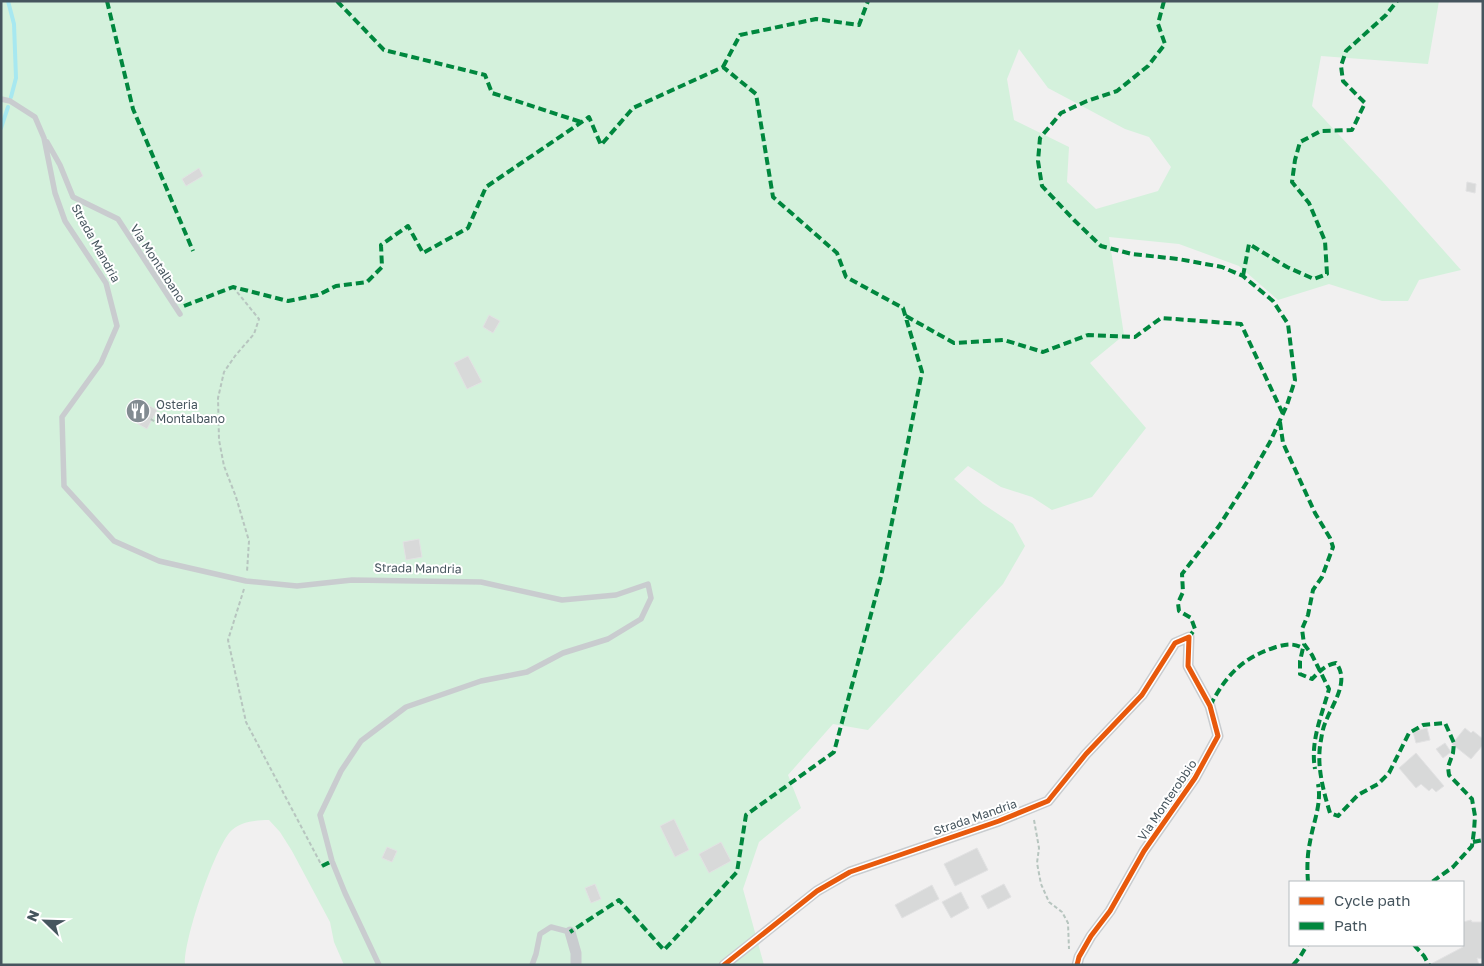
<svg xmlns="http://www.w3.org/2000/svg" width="1484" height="966" font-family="'Golos Text',sans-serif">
  <rect width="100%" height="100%" fill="#f1f0f0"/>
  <!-- green -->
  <path fill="#d4f1dc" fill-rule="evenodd" d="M 1,1 L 1439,1 L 1428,64 L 1321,56 L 1312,106 L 1382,181 L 1461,270 L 1419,280 L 1408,301 L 1382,301 L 1329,284 L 1278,300 L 1239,266 L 1179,244 L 1109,237 L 1124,335 L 1090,363 L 1146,428 L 1092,497 L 1052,510 L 1032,497 L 1001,487 L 968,466 L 954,479 L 983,504 L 1013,524 L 1025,546 L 1003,584 L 868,730 L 833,724 L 788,775 L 801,808 L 759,842 L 743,889 L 764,965 L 344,965 L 334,942 L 330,922 L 292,851 L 280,832 L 269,820 C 257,820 242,821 232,830 C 215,845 183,942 185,965 L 1,965 ZM 1019,49 L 1048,88 L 1125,129 L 1149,137 L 1171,167 L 1158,191 L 1096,209 L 1067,182 L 1069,147 L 1014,120 L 1007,79 Z"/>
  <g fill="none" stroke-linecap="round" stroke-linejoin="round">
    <!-- stream -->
    <path stroke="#a7e8f0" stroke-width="4" d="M 8,1 L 14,24 L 16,78 L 11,97
      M 1,128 L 8,107"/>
  </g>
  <!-- building -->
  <path fill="#d8d9d9" stroke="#e2e2e3" d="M 199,168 L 203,176 L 186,186 L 182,179 Z
    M 1467,182 L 1476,184 L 1475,193 L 1466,191 Z
    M 489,315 L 500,321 L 493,333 L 483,327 Z
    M 468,356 L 482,382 L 467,389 L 454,363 Z
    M 135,398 L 157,410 L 147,429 L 126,417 Z
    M 419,539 L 422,557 L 406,560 L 403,542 Z
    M 1427,728 L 1430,740 L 1416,743 L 1413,732 Z
    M 1465,728 L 1471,733 L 1473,731 L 1483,739 L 1483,745 L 1471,759 L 1452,744 Z
    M 1445,743 L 1451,752 L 1443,758 L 1436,749 Z
    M 1416,753 L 1444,786 L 1436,792 L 1432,788 L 1429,791 L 1421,784 L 1416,788 L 1399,768 Z
    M 674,819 L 689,850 L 675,857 L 660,826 Z
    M 721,842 L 731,861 L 709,873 L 699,854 Z
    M 387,847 L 397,851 L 392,862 L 382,858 Z
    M 977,848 L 988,870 L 955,886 L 944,864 Z
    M 595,884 L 601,899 L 591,903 L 585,888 Z
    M 1004,884 L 1011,897 L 988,909 L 981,896 Z
    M 932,885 L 939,899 L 902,918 L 895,905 Z
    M 961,892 L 969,908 L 951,918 L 942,902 Z
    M 1471,920 L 1472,922 L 1483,922 L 1483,959 L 1477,958 L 1479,965 L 1429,965 L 1463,947 L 1463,922 Z"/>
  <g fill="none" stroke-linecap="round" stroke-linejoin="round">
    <!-- path -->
    <path stroke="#b7c5bf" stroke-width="2" stroke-dasharray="4 2.5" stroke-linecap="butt" d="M 233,287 L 259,319 L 254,334 L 235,356 L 224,372 L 218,398 L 219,440 L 224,466 L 236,497 L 249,541 L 247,572
      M 145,416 L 156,422
      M 244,589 L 228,640 L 246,722 L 322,866
      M 1034,820 L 1039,848 L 1037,863 L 1041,884 L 1049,902 L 1062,912 L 1068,923 L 1069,949"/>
    <!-- service -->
    <path stroke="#c9cccf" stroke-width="5.5" d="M 1,99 L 10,101 L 35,117 L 44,138 L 55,193 L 65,221 L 106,283 L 117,326 L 101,363 L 62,417 L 64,486 L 114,541 L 159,561 L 246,581 L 297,586 L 352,580 L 481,582 L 562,600 L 616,595 L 648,584 L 651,598 L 641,619 L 608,639 L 563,653 L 527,672 L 481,681 L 406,707 L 361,741 L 341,771 L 320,815 L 332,861 L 345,893 L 379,965
      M 47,142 L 60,165 L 73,197 L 118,219 L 180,314
      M 532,965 L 536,954 L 540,934 L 551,927 L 570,932"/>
    <!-- minor -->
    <path stroke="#c9cccf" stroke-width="11" d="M 570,932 L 576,953 L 576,965
      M 724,965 L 817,891 L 850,872 L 999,821 L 1048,801 L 1086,754 L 1142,695 L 1175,643 L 1189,637 L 1188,666 L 1210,706 L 1218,736 L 1195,778 L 1144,851 L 1110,911 L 1091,936 L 1079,957 L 1077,965"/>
    <!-- quiet -->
    <path stroke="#00873e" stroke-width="4" stroke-dasharray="8 4" stroke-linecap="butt" d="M 107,1 L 133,109 L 193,251
      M 337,1 L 384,50 L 485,75 L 492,93 L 581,122
      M 1164,1 L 1158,24 L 1165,44 L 1148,66 L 1117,91 L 1087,101 L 1061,113 L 1040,138 L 1038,161 L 1042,186 L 1074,220 L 1101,246 L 1132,254 L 1178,259 L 1222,267 L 1243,276 L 1273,301 L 1288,324 L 1295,380 L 1287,405 L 1270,442 L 1249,479 L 1219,526 L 1182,574 L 1183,592 L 1178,603 L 1179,611 L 1191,618 L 1195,629 L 1189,637
      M 723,67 L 740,35 L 816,19 L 859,25 L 868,1
      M 1243,276 L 1249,244 L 1287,267 L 1314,279 L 1327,274 L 1325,241 L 1309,203 L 1292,182 L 1295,160 L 1300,142 L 1321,131 L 1352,130 L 1365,103 L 1343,81 L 1341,66 L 1346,51 L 1386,15 L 1397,1
      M 184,306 L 233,287 L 288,301 L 318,295 L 336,286 L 367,282 L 382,267 L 381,245 L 408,226 L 423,253 L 468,228 L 486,187 L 589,117 L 601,145 L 633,108 L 723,67 L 756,94 L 773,197 L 837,253 L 846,277 L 903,308 L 922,372 L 881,577 L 834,752 L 746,815 L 737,872 L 664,950 L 619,900 L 570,932
      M 906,316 L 954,343 L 1004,340 L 1043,352 L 1088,335 L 1135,337 L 1161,318 L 1241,324 L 1283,414
      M 1280,422 L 1283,443 L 1315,513 L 1330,538 L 1333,547 L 1322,577 L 1313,590 L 1308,615 L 1302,629 L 1304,644 L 1312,655 L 1329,689 C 1322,715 1310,741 1315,769
      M 1210,706 C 1226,675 1242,658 1276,647 C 1287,644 1293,643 1303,648 L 1300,661 L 1300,674 L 1312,679 C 1320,671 1325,665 1336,663 C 1350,681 1333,703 1326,721 C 1323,727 1322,734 1321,740 C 1316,764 1323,790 1330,813 L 1338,816 L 1358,795 L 1378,784 L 1389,773 L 1409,733 L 1423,725 L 1445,723 L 1454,743 L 1453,753 L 1448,767 L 1449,775 L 1472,799 L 1475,816 L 1474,831 L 1472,846 L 1453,867 L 1432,882
      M 1473,842 L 1483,840
      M 322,866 L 332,861
      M 1308,882 C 1307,869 1307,856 1310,842 C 1313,823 1322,804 1318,784
      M 1414,945 L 1424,956 L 1429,965
      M 1293,965 L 1300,957 L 1307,945"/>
    <!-- cycleway casing -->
    <g stroke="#fff" stroke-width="8">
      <path id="cycleway" d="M 724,965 L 817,891 L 850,872 L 999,821 L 1048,801 L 1086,754 L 1142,695 L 1175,643 L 1189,637 L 1188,666 L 1210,706 L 1218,736 L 1195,778 L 1144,851 L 1110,911 L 1091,936 L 1079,957 L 1077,965"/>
    </g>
    <!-- cycleway -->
    <use href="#cycleway" stroke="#e8590c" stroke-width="5"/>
  </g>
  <!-- icons -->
  <defs>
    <g id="restaurant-disc" transform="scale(1.25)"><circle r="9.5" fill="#828b91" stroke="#fff"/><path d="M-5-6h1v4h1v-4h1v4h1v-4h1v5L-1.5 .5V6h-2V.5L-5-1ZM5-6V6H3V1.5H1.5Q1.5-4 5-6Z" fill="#fff"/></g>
  </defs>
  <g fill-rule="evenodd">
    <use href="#restaurant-disc" x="138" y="411"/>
  </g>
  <g text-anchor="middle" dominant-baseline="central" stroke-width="4" stroke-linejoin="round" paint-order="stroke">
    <!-- street labels -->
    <g font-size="12" fill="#46555e" stroke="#fff">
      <text transform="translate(96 243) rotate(61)">Strada Mandria</text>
      <text transform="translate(158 263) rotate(57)">Via Montalbano</text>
      <text transform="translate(418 568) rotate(1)">Strada Mandria</text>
      <text transform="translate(1167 800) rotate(-56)">Via Monterobbio</text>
      <text transform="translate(975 817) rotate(-19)">Strada Mandria</text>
    </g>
    <!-- poi labels -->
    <g font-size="12" fill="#46555e" stroke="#fff" text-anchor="start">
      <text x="156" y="404">Osteria<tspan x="156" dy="14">Montalbano</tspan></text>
    </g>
  </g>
  <!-- border -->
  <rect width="1484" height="966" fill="none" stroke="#46555e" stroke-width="5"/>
  <!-- legend -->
  <rect x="1289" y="881" width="175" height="65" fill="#ffffff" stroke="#b5bbbf"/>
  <rect x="1299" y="897" width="25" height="8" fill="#e8590c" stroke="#b5bbbf"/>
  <text x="1334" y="906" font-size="15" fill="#46555e">Cycle path</text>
  <rect x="1299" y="922" width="25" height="8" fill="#00873e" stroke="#b5bbbf"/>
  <text x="1334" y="931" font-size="15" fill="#46555e">Path</text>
  <!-- north arrow -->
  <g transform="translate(45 921) rotate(293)" stroke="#ffffff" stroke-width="4" paint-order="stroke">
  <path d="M0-4L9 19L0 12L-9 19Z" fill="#46555e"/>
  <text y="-8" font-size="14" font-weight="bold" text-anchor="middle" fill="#46555e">N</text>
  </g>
</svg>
